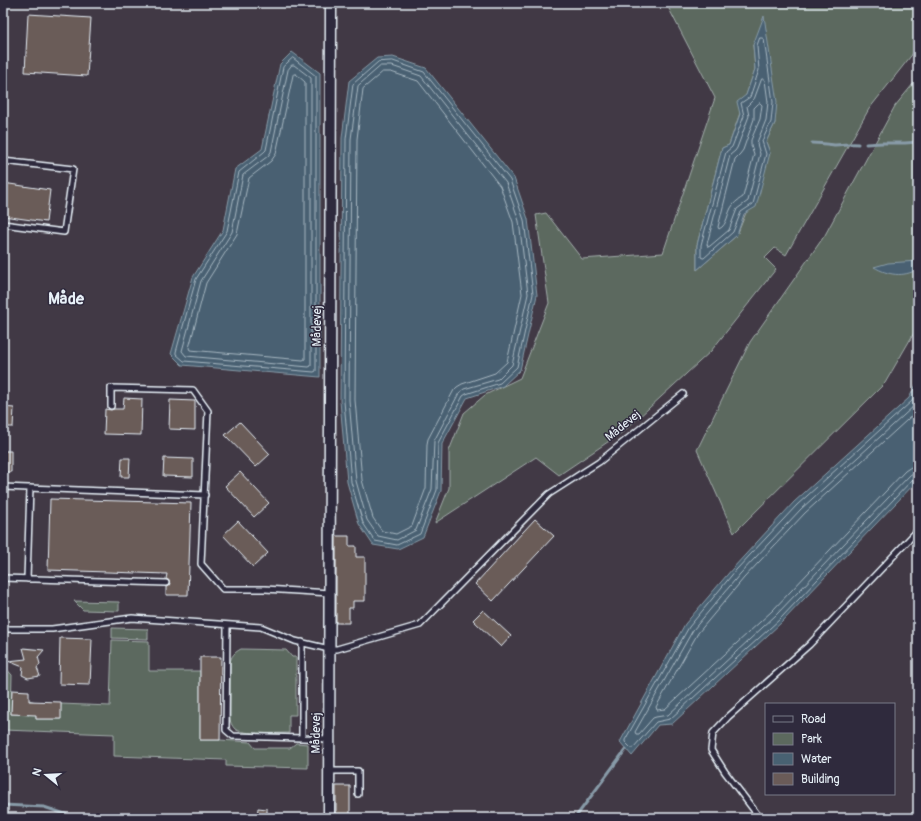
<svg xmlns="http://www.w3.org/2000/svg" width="921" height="821" font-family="Pangolin,sans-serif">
  <rect width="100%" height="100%" fill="#413945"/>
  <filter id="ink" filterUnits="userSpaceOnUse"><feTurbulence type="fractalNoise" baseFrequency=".025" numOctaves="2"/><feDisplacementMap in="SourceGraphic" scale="8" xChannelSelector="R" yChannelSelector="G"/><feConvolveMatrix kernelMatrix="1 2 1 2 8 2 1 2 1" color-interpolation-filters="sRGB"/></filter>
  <g filter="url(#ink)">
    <!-- green -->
    <path fill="#5c695e" stroke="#a2adab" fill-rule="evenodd" d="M 666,3 L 918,3 L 918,47 L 869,109 L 786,255 L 775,248 L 765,258 L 776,269 L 711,351 L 624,431 L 559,475 L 536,457 L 435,523 L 449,488 L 449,451 L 464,413 L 485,395 L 520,378 L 549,303 L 536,215 L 546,213 L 582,259 L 663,253 L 715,98 ZM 753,45 L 775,123 L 766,142 L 770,153 L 737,235 L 697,270 L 697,245 L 722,148 L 729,145 L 755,69 Z
      M 918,78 L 918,326 L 885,383 L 734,533 L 697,450 L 750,342 L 825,235 L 895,106 Z
      M 74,601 L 119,602 L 119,611 L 83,610 Z
      M 112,628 L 148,629 L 148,639 L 112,638 Z
      M 112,640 L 149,641 L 149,671 L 200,671 L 200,740 L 220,740 L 250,742 L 255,748 L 290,748 L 296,743 L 308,744 L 308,768 L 226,766 L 226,760 L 114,756 L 114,734 L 3,730 L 3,665 L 12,675 L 11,714 L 29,715 L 29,700 L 36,702 L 36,719 L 60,719 L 61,704 L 110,706 Z
      M 241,649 L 286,650 L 292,657 L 296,657 L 296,715 L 289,715 L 289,733 C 279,733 242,735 235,729 C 232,726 230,722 230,718 L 230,663 C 231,656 235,652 241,649 Z"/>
    <!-- water -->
    <path fill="#486172" stroke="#889ba8" d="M 764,16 L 777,102 L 775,123 L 766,142 L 770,153 L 756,207 L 744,214 L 737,235 L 697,270 L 697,245 L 722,148 L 729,145 L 740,114 L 737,102 L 746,95 L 755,69 L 753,45 Z
      M 292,52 L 320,73 L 320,377 L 182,365 L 171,354 L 193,277 L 223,230 L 235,169 L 262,149 L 280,64 Z
      M 393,57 L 426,68 L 514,178 L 528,219 L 537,295 L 520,370 L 503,386 L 467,398 L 442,444 L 441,491 L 423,537 L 398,549 L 373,545 L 359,524 L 347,482 L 340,401 L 342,138 L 349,81 L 377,58 Z
      M 918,261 L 918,269 C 903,278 888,275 874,267 L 888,263 Z
      M 918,381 L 918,480 L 782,622 L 672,724 L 658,725 L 632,756 L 620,742 L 685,624 L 733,568 L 794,502 L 909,398 Z"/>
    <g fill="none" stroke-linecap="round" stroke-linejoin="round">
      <!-- shore -->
      <path stroke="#a8b7c2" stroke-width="1" d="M 760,38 L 762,38 L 764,39 L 773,102 L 771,122 L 762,141 L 766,154 L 753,204 L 741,212 L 733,232 L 704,258 L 703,258 L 701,257 L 701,245 L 726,152 L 732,147 L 744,116 L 741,103 L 750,97 L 759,70 L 757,46 Z
        M 293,58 L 316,76 L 316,371 L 314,372 L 184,361 L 176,354 L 176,352 L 196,279 L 227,231 L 239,172 L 264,152 L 266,150 L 283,67 Z
        M 393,61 L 424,72 L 510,180 L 524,220 L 533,294 L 517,367 L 500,383 L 466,394 L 463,396 L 438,443 L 437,490 L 420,534 L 397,545 L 375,541 L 363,523 L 351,482 L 344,401 L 346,139 L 353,84 L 378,62 Z
        M 292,65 L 294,65 L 311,78 L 311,366 L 309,367 L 186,356 L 182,351 L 201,281 L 232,232 L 243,175 L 268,156 L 271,152 L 288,70 Z
        M 381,66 L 392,66 L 421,76 L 506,183 L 519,221 L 528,294 L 512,365 L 498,379 L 464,389 L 459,393 L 434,441 L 432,489 L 416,530 L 397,540 L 378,536 L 367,520 L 356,481 L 349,400 L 351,139 L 358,86 Z
        M 383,72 L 391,72 L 418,81 L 500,186 L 513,222 L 522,294 L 507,362 L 495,373 L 462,384 L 457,387 L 454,390 L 428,439 L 427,444 L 426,488 L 412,526 L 396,534 L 382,531 L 373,518 L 362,480 L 355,400 L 357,139 L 363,89 Z
        M 294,74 L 296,74 L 305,82 L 305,359 L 303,360 L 190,350 L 189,348 L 206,283 L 237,234 L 249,178 L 271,161 L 276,154 L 293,75 Z
        M 762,79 L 764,79 L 765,80 L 768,102 L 766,120 L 758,140 L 757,144 L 760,154 L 748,201 L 737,209 L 729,230 L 710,246 L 708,247 L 707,244 L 730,155 L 735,151 L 737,148 L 749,116 L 747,106 L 754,99 Z
        M 760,103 L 762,105 L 760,119 L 751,140 L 751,145 L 754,154 L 743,197 C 740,199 736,201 733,205 C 727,212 728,225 719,229 L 718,227 L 735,159 L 740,154 L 743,150 L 754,119 L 754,108 L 758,104 Z
        M 918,390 L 912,401 L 797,505 L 736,570 L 689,627 L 625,740 L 625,742 L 631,748 L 633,748 L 656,722 L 670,719 L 780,619 L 913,479 L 918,477
        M 918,401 L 915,405 L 801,509 L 740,574 L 693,630 L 635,732 L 636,734 L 639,734 L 653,718 L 656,717 L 668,715 L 776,615 L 910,475 L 913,473 L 918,472
        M 918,410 L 805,513 L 744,578 L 698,633 L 656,707 L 657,710 L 665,709 L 772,611 L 905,471 L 911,467 L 918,466"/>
      <!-- stream -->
      <path stroke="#889ba8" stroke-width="3" d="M 812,143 C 820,143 827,144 835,145 C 843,145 850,143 858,144
        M 866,144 L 882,143 L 905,143 L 918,142
        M 3,805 L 44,807 L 77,818
        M 575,818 L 626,749"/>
    </g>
    <!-- building -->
    <path fill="#6a5b58" stroke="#e8f1f8" d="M 28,14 L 91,18 L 87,76 L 25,72 Z
      M 3,183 L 50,190 L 46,222 L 3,216 Z
      M 124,398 L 142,399 L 141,435 L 104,434 L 105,409 L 111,410 L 114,409 L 123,409 Z
      M 170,400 L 195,401 L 195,430 L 169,429 Z
      M 3,407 L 14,408 L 13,427 L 3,427 Z
      M 240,422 L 270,454 L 256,467 L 225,435 Z
      M 3,451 L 11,451 L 11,472 L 3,472 Z
      M 122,458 L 130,458 L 129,477 L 121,477 Z
      M 164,458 L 193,459 L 193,477 L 163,476 Z
      M 240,472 L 269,503 L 254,517 L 225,486 Z
      M 50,499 L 191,503 L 188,595 L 166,595 L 166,587 L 168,586 L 170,584 L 169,581 L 166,579 L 167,574 L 48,570 Z
      M 535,519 L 554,536 L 493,601 L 475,584 Z
      M 238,521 L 268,553 L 253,567 L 223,535 Z
      M 336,536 L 349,536 L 349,546 L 356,546 L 356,557 L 365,557 L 365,601 L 353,601 L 353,608 L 349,608 L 349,623 L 336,623 Z
      M 483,610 L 511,636 L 501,647 L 473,620 Z
      M 60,638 L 92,639 L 90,685 L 59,684 Z
      M 23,648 L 44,650 L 38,657 L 40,664 L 37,668 L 40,676 L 28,678 L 22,675 L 23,667 L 8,661 L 26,659 Z
      M 200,657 L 221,657 L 220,740 L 200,740 Z
      M 12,690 L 29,691 L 29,701 L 61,702 L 61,719 L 36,719 L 36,715 L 11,714 Z
      M 336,786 L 350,786 L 350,818 L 336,818 Z
      M 258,808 L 267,809 L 267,818 L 257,818 Z"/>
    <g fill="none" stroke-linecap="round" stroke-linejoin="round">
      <!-- service casing -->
      <g stroke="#e8f1f8" stroke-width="8">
        <path id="service" d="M 3,161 L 73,169 L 64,232 L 3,224
          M 111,406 L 111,388 L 193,390 L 208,411 L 201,564 L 223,589 L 265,589 L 330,593
          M 3,487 L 205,495
          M 3,578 L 166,583
          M 27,579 L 30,488
          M 227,625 L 226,730 L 233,736 L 302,738
          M 3,629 L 52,629 L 132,618 L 261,627 L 295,641 L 329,649 L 337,649 L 420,625 L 549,494 L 599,462 L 683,394
          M 302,642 L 302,738 L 329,739
          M 329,771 L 358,771 L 358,794
          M 760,818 L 725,772 L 711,750 L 713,733 L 728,717 L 809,645 L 918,530"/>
      </g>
      <!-- minor casing -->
      <g stroke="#e8f1f8" stroke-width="13">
        <path id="minor" d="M 329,818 L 331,3"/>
      </g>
      <!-- service -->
      <use href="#service" stroke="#2f2a3d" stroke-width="5"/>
      <!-- minor -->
      <use href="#minor" stroke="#2f2a3d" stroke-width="10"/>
    </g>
  </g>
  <g text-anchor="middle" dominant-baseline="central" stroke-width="3" stroke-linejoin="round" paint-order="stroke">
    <!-- street labels -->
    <g font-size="12" fill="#e8f1f8" stroke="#2f2a3d">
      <text transform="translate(317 326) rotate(-90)">Mådevej</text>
      <text transform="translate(623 426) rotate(-39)">Mådevej</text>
      <text transform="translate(316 733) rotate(-90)">Mådevej</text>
    </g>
    <!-- district labels -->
    <g font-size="16" font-weight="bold" fill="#e8f1f8" stroke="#2f2a3d">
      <text x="66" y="299">Måde</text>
    </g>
  </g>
  <!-- margin -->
  <rect width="921" height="821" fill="none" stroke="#2f2a3d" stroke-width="16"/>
  <rect x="8" y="8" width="905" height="805" fill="none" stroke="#e8f1f8" stroke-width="1.5" filter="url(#ink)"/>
  <!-- legend -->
  <rect x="765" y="703" width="130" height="92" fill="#2f2a3d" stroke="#797a88"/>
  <rect x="773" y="716" width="20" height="6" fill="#2f2a3d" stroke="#797a88"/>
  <text x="801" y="723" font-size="12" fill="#e8f1f8">Road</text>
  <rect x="773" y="733" width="20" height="12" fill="#5c695e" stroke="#797a88"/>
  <text x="801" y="743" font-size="12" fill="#e8f1f8">Park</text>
  <rect x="773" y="753" width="20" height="12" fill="#486172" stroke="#797a88"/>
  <text x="801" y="763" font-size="12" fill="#e8f1f8">Water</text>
  <rect x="773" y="773" width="20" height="12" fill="#6a5b58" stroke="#797a88"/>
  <text x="801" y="783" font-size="12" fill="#e8f1f8">Building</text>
  <!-- north arrow -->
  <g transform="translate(46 775) rotate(288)" stroke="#2f2a3d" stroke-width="3" paint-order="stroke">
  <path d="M0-3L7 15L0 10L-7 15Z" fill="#e8f1f8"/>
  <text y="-6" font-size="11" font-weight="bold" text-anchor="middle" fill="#e8f1f8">N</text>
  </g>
</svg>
